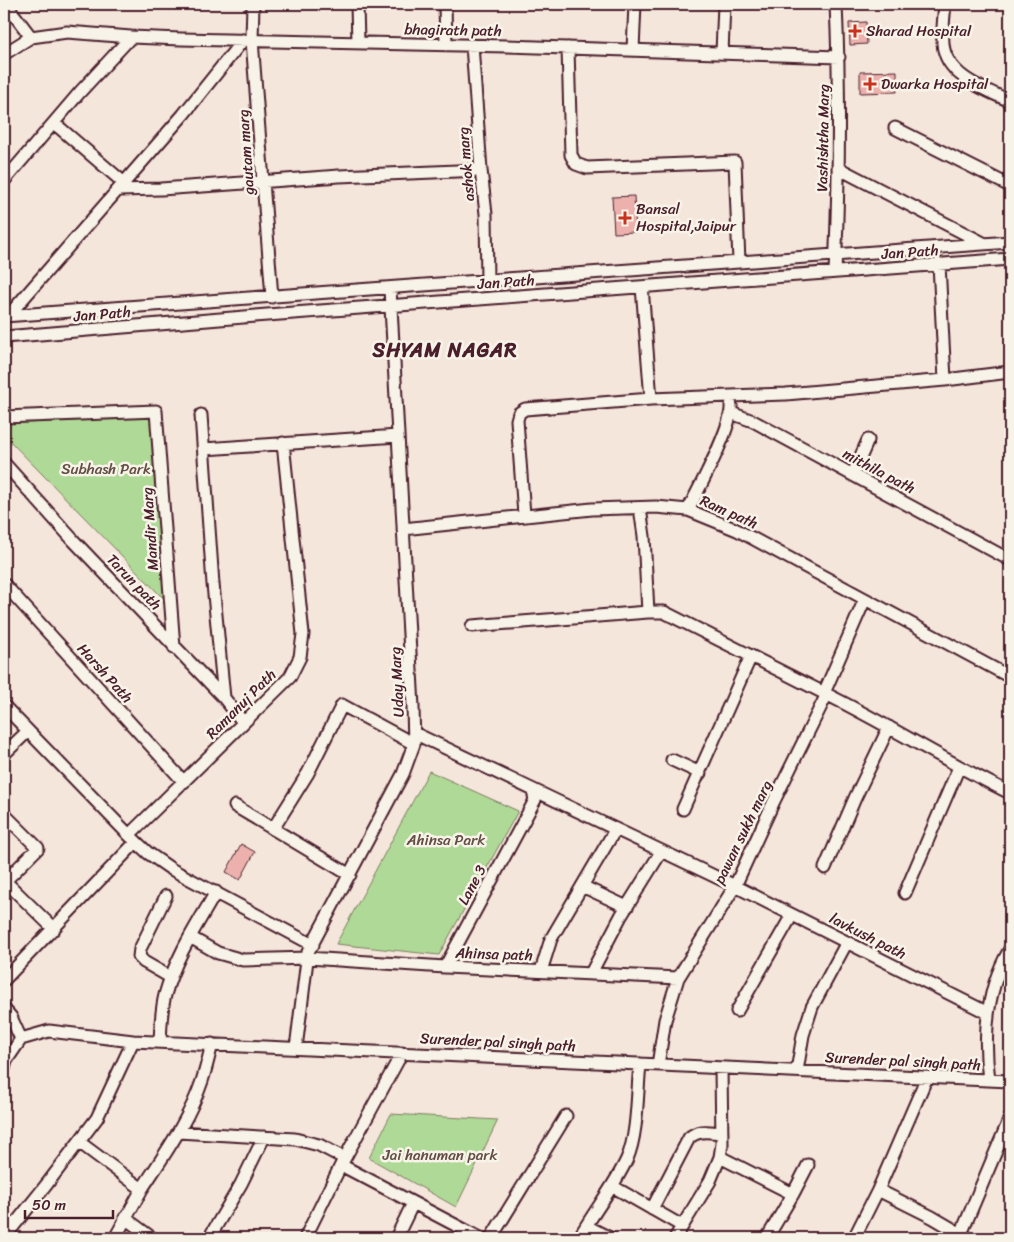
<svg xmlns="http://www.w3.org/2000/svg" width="1014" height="1242" font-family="Sriracha,sans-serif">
  <rect width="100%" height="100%" fill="#f5e6dc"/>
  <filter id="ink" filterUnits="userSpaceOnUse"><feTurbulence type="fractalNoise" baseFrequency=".02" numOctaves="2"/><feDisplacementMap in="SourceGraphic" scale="10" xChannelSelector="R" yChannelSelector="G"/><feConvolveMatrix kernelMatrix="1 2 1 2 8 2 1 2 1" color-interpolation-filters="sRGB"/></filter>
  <g filter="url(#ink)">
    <!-- green -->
    <path fill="#afd996" stroke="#7c7c60" d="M 151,417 L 170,602 L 161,596 L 4,435 L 4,424 Z
      M 429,771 L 518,811 L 439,955 L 336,944 Z
      M 391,1114 L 498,1120 L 456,1207 L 369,1158 Z"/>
    <!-- building -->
    <path fill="#ecb1ad" stroke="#4a1f2b" d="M 866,22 L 867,44 L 850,45 L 849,23 Z
      M 897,71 L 897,92 L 860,93 L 860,72 Z
      M 634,196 L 636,232 L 614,233 L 612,197 Z
      M 241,844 L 255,852 L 240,880 L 226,872 Z"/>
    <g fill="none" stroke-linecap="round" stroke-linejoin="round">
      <!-- minor casing -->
      <g stroke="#4a1f2b" stroke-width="15">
        <path id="minor" d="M 6,4 L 31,37
          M 253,4 L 252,40 L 272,297
          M 357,4 L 358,43
          M 445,4 L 446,45
          M 945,4 C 944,16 942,30 943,43 C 945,76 984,89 1010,101
          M 472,45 L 481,170 L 486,214 L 487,281
          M 568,48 L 571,155 L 576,164 L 587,168 L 735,162 L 739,262
          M 633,50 L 635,4
          M 722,53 L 724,4
          M 4,54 L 31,37 L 67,32 L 131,37 L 181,39 L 507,46 L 839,57
          M 54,123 L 124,183
          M 895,128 L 1010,186
          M 838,168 L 983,243
          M 4,181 L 80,92 L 131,37
          M 118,190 L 161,189 L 339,176 L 481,170
          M 939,264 L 945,380
          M 835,272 C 839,183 840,93 836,4
          M 4,316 L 1010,242
          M 8,316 L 183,115 L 243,40
          M 4,337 L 267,315 L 1010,259
          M 651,399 L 786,394 L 945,380 L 1010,372
          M 731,413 L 753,421 L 1010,560
          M 201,415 L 213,584 L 224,698
          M 4,417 L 156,411 L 174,647
          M 204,449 L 398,436
          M 4,463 L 74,541 L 224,698 L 243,722
          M 853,474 L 868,440
          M 688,510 C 699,488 733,426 731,405
          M 524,515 L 517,420 L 519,413 L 525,409 L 651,399 L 642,287
          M 403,529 L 592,509 L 656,507 L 688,510 L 737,530 L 1010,677
          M 4,584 L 184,782
          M 648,612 L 664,612 L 824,693 L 865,599
          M 472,626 L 648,612 L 644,536 L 640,508
          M 824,693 C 887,724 947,762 1010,793
          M 4,706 L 129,835 L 148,853 L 171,869 L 313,945
          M 414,733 L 735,886 L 988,1013
          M 4,754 L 28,731
          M 672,760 L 700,773
          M 235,806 L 350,875
          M 683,809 L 751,656
          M 4,814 L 38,848 L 5,881
          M 273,829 L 308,773 L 342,705 L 414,744
          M 129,835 L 290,677 L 300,657 L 303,634 L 283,443
          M 825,868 L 855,798 L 889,727
          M 4,880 L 54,929
          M 582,886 L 627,907
          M 905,893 L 959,767
          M 166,896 L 140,949 L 139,957 L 144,962 L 170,977
          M 190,937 L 218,953 L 243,960 L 308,958 L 445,967 L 678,978
          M 445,967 L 535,800 L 533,791
          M 541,971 L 551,939 L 615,830
          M 591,973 L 621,916 L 661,852
          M 4,980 L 136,842
          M 4,1009 L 11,1017 L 21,1039
          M 737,1011 L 792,915
          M 160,1041 C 161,1026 161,1010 165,995 C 175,958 197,925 216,892
          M 296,1048 L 308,952 L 403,774 L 414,744 L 413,707 L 390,289
          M 658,1065 L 665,1020 L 678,978 L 735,886 L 774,801 L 827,694
          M 4,1069 L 6,1061 L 21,1039 L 49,1031 L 133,1041 L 1010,1081
          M 797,1071 L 803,1035 L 812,1007 L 847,942
          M 927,1077 L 878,1190 L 932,1217 L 968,1238
          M 989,1080 C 983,1035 986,989 1010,949
          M 178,1132 L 295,1139 L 319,1145 L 344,1158
          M 79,1142 L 142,1189 L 115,1238
          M 720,1157 L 793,1194 L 767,1238
          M 341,1165 L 480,1238
          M 612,1186 L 682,1226
          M 142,1189 C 164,1155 189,1120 202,1081 C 206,1069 209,1056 212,1044
          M 793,1194 L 808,1165
          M 652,1209 L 689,1138 C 698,1129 710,1132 722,1133
          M 125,1218 L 152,1238
          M 586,1226 L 610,1238
          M 961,1234 L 1010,1118
          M 4,1238 L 47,1184 L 97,1118 L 133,1041
          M 209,1238 L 241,1184 L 264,1137
          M 305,1238 L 341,1165 L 402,1053
          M 396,1238 L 413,1203
          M 491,1238 L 566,1116
          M 579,1238 C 594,1211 614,1187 627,1159 C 638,1134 637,1092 640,1064
          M 675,1238 L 710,1181 L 720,1157 L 722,1144 L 721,1068
          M 854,1238 L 878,1190"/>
      </g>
      <!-- minor -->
      <use href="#minor" stroke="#f7f3e8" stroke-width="11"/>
    </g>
  </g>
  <!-- markers -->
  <g fill="#c8321e" stroke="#f7f3e8" stroke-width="2">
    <path d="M852.5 23.5h5v5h5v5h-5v5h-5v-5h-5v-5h5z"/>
    <path d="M867.5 76.5h5v5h5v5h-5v5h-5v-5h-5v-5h5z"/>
    <path d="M622.5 210.5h5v5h5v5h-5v5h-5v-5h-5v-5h5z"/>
  </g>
  <g text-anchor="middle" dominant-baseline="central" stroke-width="5" stroke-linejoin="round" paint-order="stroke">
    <!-- street labels -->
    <g font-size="15" fill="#4a1f2b" stroke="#f7f3e8">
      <text transform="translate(453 30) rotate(1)">bhagirath path</text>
      <text transform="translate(823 138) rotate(-89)">Vashishtha Marg</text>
      <text transform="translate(246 152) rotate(-94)">gautam marg</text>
      <text transform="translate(466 164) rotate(-95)">ashok marg</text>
      <text transform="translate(910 252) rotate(-4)">Jan Path</text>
      <text transform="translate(506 282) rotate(-4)">Jan Path</text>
      <text transform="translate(102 314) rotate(-5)">Jan Path</text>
      <text transform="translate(879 471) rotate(28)">mithila path</text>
      <text transform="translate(729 512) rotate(24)">Ram path</text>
      <text transform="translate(150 529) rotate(-94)">Mandir Marg</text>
      <text transform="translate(134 582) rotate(46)">Tarun path</text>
      <text transform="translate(105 673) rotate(48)">Harsh Path</text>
      <text transform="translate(397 682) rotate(-93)">Uday Marg</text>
      <text transform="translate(241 704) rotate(-45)">Ramanuj Path</text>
      <text transform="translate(743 832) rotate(-64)">pawan sukh marg</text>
      <text transform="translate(472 885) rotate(-62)">Lane 3</text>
      <text transform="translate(868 936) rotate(27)">lavkush path</text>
      <text transform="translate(494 954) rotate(2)">Ahinsa path</text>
      <text transform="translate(498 1042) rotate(3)">Surender pal singh path</text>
      <text transform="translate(903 1061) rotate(3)">Surender pal singh path</text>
    </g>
    <!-- poi labels -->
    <g font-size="15" fill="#4a1f2b" stroke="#f7f3e8" text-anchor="start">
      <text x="866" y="31">Sharad Hospital</text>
      <text x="881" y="84">Dwarka Hospital</text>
      <text x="636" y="209">Bansal<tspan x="636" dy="17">Hospital,Jaipur</tspan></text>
    </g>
    <!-- park labels -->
    <g font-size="15" fill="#634e46" stroke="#f7f3e8">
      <text x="106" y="469">Subhash Park</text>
      <text x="446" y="840">Ahinsa Park</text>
      <text x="440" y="1155">Jai hanuman park</text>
    </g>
    <!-- district labels -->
    <g font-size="20" font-weight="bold" letter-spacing="1" fill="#4a1f2b" stroke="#f7f3e8">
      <text x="445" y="350">SHYAM NAGAR</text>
    </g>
  </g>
  <!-- margin -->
  <rect width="1014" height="1242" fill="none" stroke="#f7f3e8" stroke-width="20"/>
  <rect x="10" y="10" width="994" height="1222" fill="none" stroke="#4a1f2b" stroke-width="2" filter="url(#ink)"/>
  <!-- scale -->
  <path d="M25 1210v8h88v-8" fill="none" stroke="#4a1f2b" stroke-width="2.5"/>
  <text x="32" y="1210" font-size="15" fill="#4a1f2b" stroke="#f7f3e8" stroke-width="4" paint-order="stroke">50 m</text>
</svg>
